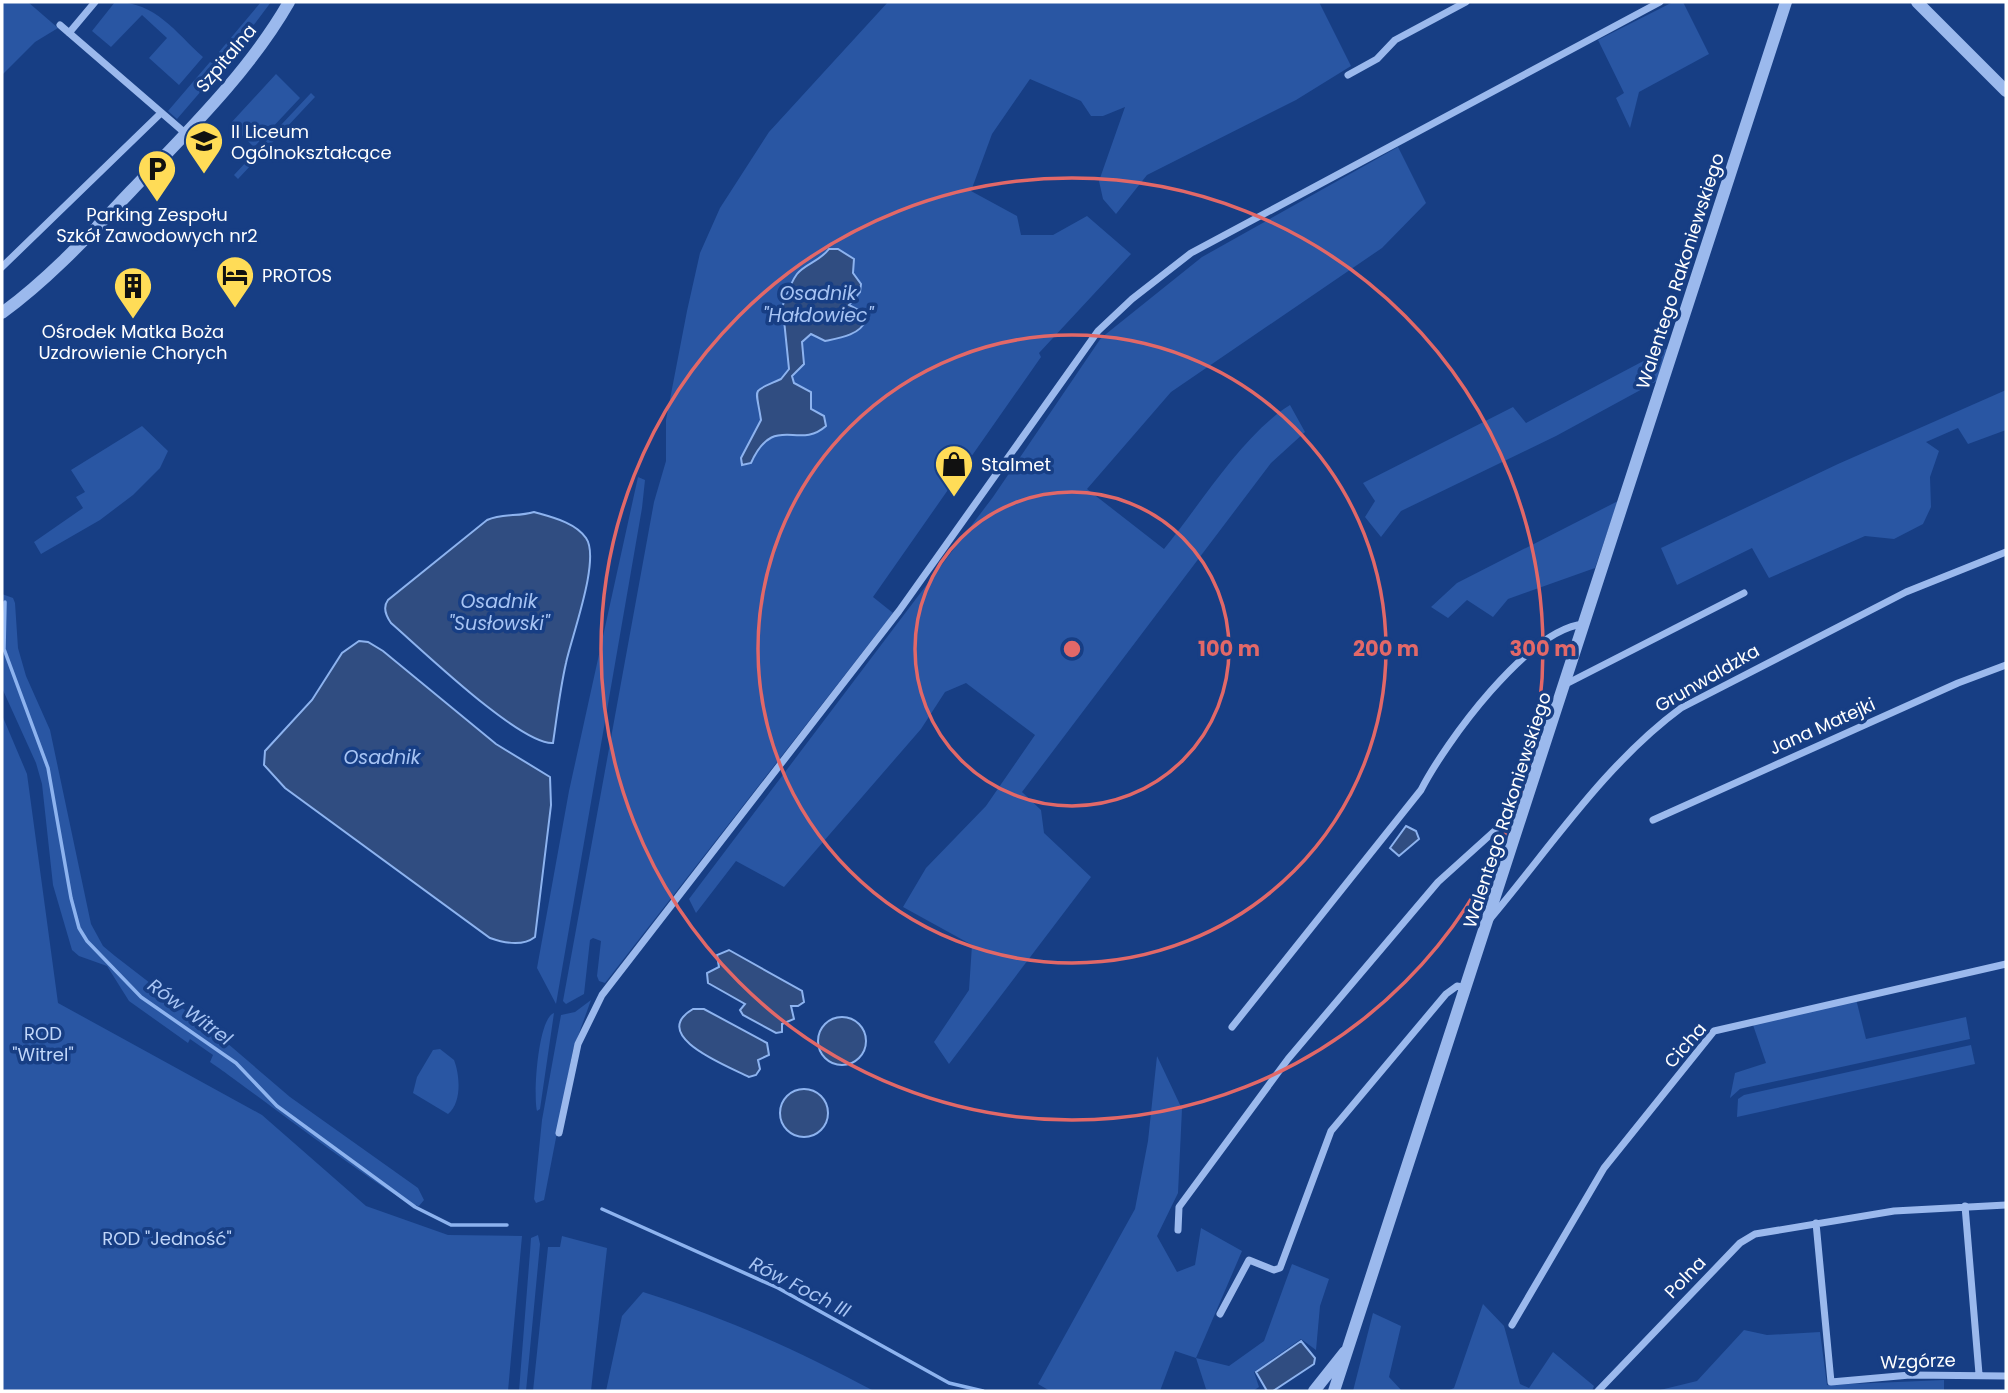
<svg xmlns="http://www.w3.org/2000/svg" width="2008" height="1393" font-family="Poppins,sans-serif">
  <rect width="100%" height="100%" fill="#173e84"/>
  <!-- green -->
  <path fill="#2956a3" d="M 2,2 L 28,2 L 58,28 L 35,42 L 2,75 Z
    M 115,2 C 156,2 175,32 203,57 L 179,85 L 149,58 L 167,38 L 142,15 L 111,47 L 92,31 Z
    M 261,2 L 271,2 L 226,62 L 219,56 L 219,52 Z
    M 888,2 L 1319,2 L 1351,66 L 1296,100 L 1147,175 L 1116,214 L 1103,199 L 1099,181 L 1125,107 L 1103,116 L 1091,116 L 1081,101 L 1030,79 L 992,134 L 971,191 L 1017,216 L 1021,235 L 1053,235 L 1087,216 L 1131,254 L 1039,353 L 1041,357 L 873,597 L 893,613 L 605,983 L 599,981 L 597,976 L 601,941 L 593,938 L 590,940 L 584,994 L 566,1004 L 563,1001 L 654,502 L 666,461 L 666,420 L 687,311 L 700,253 L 720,208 L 769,132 Z
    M 1673,2 L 1683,2 L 1709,54 L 1639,92 L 1630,128 L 1616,98 L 1624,93 L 1598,40 Z
    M 210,62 L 221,68 L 177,119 L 168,111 Z
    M 276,74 L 300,98 L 254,147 L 230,124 Z
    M 311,93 L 315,97 L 238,179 L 234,175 Z
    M 1398,147 L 1426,203 L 1382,248 L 1171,392 L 1087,489 L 1164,549 C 1200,505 1243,434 1290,405 L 1305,432 L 1271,463 L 1022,792 L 1041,810 L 1044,833 L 1091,877 L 949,1064 L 934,1042 L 969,990 L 972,945 L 903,907 L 926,868 L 986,806 L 1035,735 L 966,683 L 945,692 L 921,729 L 784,887 L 736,861 L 696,913 L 689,899 L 993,497 L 1101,338 L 1202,257 Z
    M 1668,348 L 1657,381 L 1556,436 L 1401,511 L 1381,537 L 1365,517 L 1375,501 L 1363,483 L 1513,407 L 1526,423 Z
    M 2006,390 L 2006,430 L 1968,444 L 1958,428 L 1926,442 L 1939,451 L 1930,477 L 1931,507 L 1923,524 L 1894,539 L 1865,536 L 1769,578 L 1752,548 L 1677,585 L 1661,548 L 1838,464 Z
    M 142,426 L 168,451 L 160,468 L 133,495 L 100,520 L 41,554 L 34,542 L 83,508 L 76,497 L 85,492 L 71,470 Z
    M 638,477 L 645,480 L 642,508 L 556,1004 L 537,968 L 569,791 Z
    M 1618,501 L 1595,568 L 1508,599 L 1493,617 L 1467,600 L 1448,618 L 1431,607 L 1457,583 Z
    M 2,594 L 13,598 L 15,603 L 18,648 L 26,676 L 50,730 L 91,924 L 103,946 L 115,956 L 220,1037 L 290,1097 L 418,1188 L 424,1200 L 419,1206 C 404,1209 238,1080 210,1062 L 213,1055 L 190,1039 L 188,1043 L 129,1001 L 107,966 L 79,956 L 72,950 L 53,885 L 42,784 L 36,763 L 2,688 Z
    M 2,715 L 27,774 L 58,1003 L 262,1115 L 366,1206 L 448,1235 L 522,1236 L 508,1391 L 11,1391 L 2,1389 Z
    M 1856,999 L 1866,1039 L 1966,1017 L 1970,1039 L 1740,1089 L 1730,1098 L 1735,1073 L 1766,1063 L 1753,1025 Z
    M 591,1000 L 573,1050 L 544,1200 L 536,1203 L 534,1199 L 542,1120 L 561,1015 L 575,1012 Z
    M 554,1013 L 540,1109 L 537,1111 C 533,1095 538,1018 554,1013 Z
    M 1971,1045 L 1975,1064 L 1737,1117 L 1738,1099 L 1744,1095 Z
    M 440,1049 L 454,1060 C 460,1075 462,1103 448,1114 L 413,1093 L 417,1077 L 433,1050 Z
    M 1157,1056 L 1182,1109 L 1178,1193 L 1157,1236 L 1177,1272 L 1195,1265 L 1201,1228 L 1242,1251 L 1196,1358 L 1229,1366 L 1264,1341 L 1292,1264 L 1329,1279 L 1320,1306 L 1316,1350 L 1301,1339 L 1254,1372 L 1259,1387 L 1253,1391 L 1211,1391 L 1206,1389 L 1196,1358 L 1175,1351 L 1160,1391 L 1050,1391 L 1038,1384 L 1135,1209 L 1148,1141 Z
    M 538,1235 L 540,1244 L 526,1391 L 519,1391 L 530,1252 L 531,1238 Z
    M 562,1236 L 607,1248 L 591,1391 L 533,1391 L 548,1247 L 560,1247 Z
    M 643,1292 C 728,1319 795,1349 874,1391 L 606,1391 L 622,1316 Z
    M 1483,1304 L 1504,1326 L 1520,1384 L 1529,1388 L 1553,1352 L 1594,1386 L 1592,1391 L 1447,1391 L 1454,1388 Z
    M 1373,1313 L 1401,1326 L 1389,1377 L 1402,1391 L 1353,1391 Z
    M 1744,1330 L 1767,1335 L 1820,1332 L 1827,1385 L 1944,1380 L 1944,1391 L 1656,1391 L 1697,1381 Z"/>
  <!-- water -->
  <path fill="#304d81" stroke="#8db3ef" stroke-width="2" d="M 829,249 L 838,249 L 854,259 L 853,273 L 861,284 L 860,292 L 849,305 L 864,313 L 866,320 C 860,335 840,338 825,341 L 811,334 L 802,342 L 804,364 L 792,376 L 794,383 L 811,392 L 811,409 L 824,416 L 826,426 C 798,451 774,412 751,463 L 742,465 L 741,458 L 761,420 C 756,386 750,393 781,379 L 789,369 L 784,320 L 778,316 C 785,303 788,286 797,274 C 805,264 820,261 829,249 Z
    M 534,512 C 551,517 575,522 586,538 C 601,559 571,638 566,663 C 560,689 557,716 553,743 C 520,745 420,648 391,623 C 386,616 382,608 388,600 L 487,520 C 503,513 518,517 534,512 Z
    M 359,641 L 368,642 L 383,651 L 496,744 L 550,777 L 551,805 L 535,937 C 522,947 504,943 490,938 L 285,788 L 264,765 L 265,751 L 312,700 L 342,653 Z
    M 1406,826 L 1416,831 L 1419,839 L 1399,856 L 1390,848 Z
    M 729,950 L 802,991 L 804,1002 L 798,1006 L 791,1006 L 794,1019 L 782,1024 L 782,1032 L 776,1033 L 743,1015 L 740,1010 L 745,1004 L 708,983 L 707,973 L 719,967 L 717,955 Z
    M 693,1009 L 704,1009 L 767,1043 L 769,1055 L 758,1060 L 760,1069 L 756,1075 L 749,1077 C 730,1067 647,1036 693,1009 Z
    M818 1041a24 24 0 1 1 48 0a24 24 0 1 1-48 0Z
    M780 1113a24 24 0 1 1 48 0a24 24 0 1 1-48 0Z
    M 1301,1341 L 1315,1358 L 1314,1364 L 1273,1391 L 1267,1391 L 1256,1372 Z"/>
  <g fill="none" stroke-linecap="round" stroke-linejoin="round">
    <!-- stream -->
    <path stroke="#8db3ef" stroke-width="3.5" d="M 5,602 L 4,649 L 48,768 L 71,898 L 79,928 L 87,941 L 141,997 L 236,1063 L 277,1106 L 415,1207 L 451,1225 L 507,1225
      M 602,1209 L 778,1288 L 949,1383 L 983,1391"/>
    <!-- minor -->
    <path stroke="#9bb9ed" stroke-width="7" d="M 60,25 L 185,133
      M 69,33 L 95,2
      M 1348,75 L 1377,59 L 1395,40 L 1466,2
      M 2,267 L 161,113
      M 1566,684 L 1744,593
      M 1653,820 L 1958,683 L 2006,665
      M 1490,919 C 1550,848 1605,764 1681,708 L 1906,592 L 2006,552
      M 1232,1027 L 1421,790 C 1445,743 1528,629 1584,624
      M 559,1133 L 578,1044 L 602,995 L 899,611 L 1098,331 L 1132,299 L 1191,253 L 1660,2
      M 1965,1206 L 1979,1374
      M 1816,1223 L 1831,1382 L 1910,1375 L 2006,1376
      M 1178,1230 L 1179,1207 L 1288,1059 L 1438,882 L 1510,817 L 1523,812
      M 1220,1314 L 1249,1260 L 1274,1270 L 1280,1268 L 1331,1131 L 1446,994 L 1457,986 L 1467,988
      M 1512,1325 L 1604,1168 L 1714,1031 L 2006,964
      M 1598,1391 L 1740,1243 L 1755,1234 L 1894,1211 L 2006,1205"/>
    <!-- tertiary -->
    <path stroke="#9bb9ed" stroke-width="12" d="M 1917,2 L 2006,91
      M 2,313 C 50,278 90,234 131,191 C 186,133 249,72 289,2
      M 1314,1391 L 1345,1352
      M 1334,1391 L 1786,2"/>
  </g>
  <!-- distance rings -->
  <g fill="none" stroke="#e26868" stroke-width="3.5">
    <circle cx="1072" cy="649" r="157"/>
    <circle cx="1072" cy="649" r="314"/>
    <circle cx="1072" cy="649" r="471"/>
  </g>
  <!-- icons -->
  <defs>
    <g id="school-pin" transform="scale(2.0125)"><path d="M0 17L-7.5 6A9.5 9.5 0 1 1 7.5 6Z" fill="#ffdc57" stroke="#173e84"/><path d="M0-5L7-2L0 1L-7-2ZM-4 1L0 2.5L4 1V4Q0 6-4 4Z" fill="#111"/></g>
    <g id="parking-pin" transform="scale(2.0125)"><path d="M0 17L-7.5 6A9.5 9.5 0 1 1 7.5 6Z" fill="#ffdc57" stroke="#173e84"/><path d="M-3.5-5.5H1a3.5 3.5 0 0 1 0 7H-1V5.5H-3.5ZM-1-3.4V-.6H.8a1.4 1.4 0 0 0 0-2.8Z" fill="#111"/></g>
    <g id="hotel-pin" transform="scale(2.0125)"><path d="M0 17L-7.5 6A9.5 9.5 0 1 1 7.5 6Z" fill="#ffdc57" stroke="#173e84"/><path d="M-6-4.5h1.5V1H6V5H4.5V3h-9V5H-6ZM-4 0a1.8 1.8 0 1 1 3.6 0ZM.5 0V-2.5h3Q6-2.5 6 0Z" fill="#111"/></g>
    <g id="building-pin" transform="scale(2.0125)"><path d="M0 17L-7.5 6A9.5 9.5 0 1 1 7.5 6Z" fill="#ffdc57" stroke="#173e84"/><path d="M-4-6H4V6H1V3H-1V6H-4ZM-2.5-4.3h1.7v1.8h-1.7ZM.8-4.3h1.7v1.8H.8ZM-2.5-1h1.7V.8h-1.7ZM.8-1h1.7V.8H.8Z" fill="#111"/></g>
    <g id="shop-pin" transform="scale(2.0125)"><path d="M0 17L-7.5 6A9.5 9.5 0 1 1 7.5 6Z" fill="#ffdc57" stroke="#173e84"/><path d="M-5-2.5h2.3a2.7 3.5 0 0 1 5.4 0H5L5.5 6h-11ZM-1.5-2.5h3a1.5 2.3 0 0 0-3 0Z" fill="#111"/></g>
  </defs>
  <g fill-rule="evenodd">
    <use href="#school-pin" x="204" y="141"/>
    <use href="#parking-pin" x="157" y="169"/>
    <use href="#hotel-pin" x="235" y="275"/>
    <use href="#building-pin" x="133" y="286"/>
    <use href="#shop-pin" x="954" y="464"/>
  </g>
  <g text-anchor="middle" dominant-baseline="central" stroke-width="7" stroke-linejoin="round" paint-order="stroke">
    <!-- street labels -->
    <g font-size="18" fill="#fff" stroke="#173e84">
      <text transform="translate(226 58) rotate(-50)">Szpitalna</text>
      <text transform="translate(1680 271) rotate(-72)">Walentego Rakoniewskiego</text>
      <text transform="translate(1707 678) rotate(-30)">Grunwaldzka</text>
      <text transform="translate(1822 726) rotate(-24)">Jana Matejki</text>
      <text transform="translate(1507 810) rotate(-72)">Walentego Rakoniewskiego</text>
      <text transform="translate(1685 1045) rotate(-49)">Cicha</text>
      <text transform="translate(1685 1277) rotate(-46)">Polna</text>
      <text transform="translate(1918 1361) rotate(-2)">Wzgórze</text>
    </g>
    <!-- poi labels -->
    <g font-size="18" fill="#fff" stroke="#173e84" text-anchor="start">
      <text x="231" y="131">II Liceum<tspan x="231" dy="21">Ogólnokształcące</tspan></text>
      <text x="157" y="214" text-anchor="middle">Parking Zespołu<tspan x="157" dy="21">Szkół Zawodowych nr2</tspan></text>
      <text x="262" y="275">PROTOS</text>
      <text x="133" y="331" text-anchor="middle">Ośrodek Matka Boża<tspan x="133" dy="21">Uzdrowienie Chorych</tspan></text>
      <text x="981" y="464">Stalmet</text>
    </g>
    <!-- park labels -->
    <g font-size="18" fill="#c0d6f9" stroke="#173e84">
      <text x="43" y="1033">ROD<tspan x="43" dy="21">"Witrel"</tspan></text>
      <text x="167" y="1238">ROD "Jedność"</text>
    </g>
    <!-- water labels -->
    <g font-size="19" font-style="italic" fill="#a7c4f4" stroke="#173e84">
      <text x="818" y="293">Osadnik<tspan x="818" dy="22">"Hałdowiec"</tspan></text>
      <text x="499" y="601">Osadnik<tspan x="499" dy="22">"Susłowski"</tspan></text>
      <text x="382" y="757">Osadnik</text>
      <text transform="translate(190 1012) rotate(36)">Rów Witrel</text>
      <text transform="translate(800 1287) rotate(27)">Rów Foch III</text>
    </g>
  </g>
  <circle cx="1072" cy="649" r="10" fill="#e26868" stroke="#173e84" stroke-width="3.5"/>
  <g font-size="21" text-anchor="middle" font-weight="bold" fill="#e26868" stroke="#173e84" stroke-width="7" stroke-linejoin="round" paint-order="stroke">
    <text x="1229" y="656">100 m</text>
    <text x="1386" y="656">200 m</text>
    <text x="1543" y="656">300 m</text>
  </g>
  <!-- border -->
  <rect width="2008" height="1393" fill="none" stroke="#ffffff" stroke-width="7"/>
</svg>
